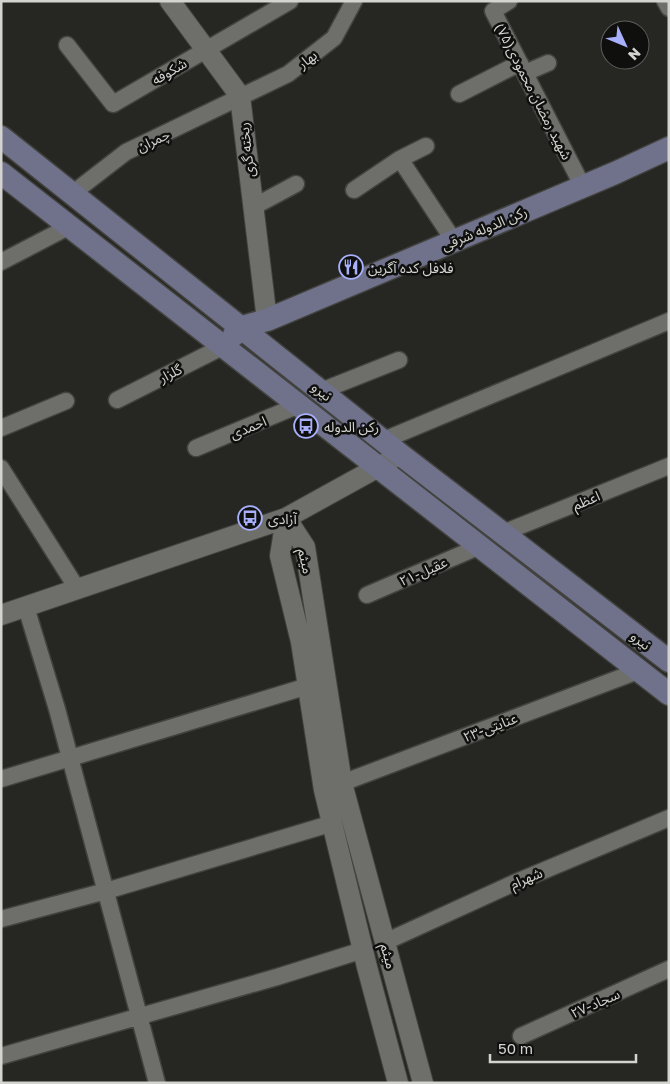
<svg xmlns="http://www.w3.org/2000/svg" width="670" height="1084" font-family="'Golos Text','Noto Sans Arabic',sans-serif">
  <rect width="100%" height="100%" fill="#262723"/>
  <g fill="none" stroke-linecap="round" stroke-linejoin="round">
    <!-- minor casing -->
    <g stroke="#42433f" stroke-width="19">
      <path id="minor" d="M 509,1 L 493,11 L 583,187
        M 665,1 L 669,8
        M 67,45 L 113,104 L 290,1
        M 525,73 L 548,63
        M 459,94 L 520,63
        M 400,159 L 426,146
        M 354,190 L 400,159 L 454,241
        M 73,193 L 126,152 L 288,74 L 334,38 L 354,1
        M 253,207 L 296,184
        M 1,262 L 70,226
        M 321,391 L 399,360
        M 117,400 L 222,347
        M 1,428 L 66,401
        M 384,440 L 669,321
        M 196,448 L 299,405
        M 1,468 L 78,590
        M 503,533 L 669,466
        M 367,595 L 478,547
        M 26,607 L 57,709 L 157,1083
        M 1,779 L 308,686
        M 342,783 L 638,671
        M 1,919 L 106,891 L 333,823
        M 385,942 L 514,883 L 669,818
        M 521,1036 L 669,969
        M 1,1056 L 277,977 L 363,950"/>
    </g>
    <!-- tertiary casing -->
    <g stroke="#42433f" stroke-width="22">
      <path id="tertiary" d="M 170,1 L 240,96 L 267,320
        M 286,518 L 305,547 L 342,783 L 423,1083
        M 286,518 L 280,556 L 301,642 L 324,790 L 367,967 L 398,1083
        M 1,615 L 286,518 L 391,460"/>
    </g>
    <!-- secondary casing -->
    <g stroke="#42433f" stroke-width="25">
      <path id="secondary" d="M 1,137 L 401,455 L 669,661
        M 1,173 L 669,694
        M 234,335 L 242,327 L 267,320 L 615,173 L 669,148"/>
    </g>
    <!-- minor -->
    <use href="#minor" stroke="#6e6f6a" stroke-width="16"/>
    <!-- tertiary -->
    <use href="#tertiary" stroke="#6e6f6a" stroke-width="20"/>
    <!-- secondary -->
    <use href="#secondary" stroke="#70728c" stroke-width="22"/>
  </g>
  <!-- icons -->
  <defs>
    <g id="restaurant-ring" transform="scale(1.25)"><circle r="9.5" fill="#0f100e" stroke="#a8b0fc" stroke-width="1.5"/><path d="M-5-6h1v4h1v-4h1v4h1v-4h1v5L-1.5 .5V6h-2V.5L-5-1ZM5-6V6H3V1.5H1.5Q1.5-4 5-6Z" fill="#a8b0fc"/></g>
    <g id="bus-ring" transform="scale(1.25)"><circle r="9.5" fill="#0f100e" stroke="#a8b0fc" stroke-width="1.5"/><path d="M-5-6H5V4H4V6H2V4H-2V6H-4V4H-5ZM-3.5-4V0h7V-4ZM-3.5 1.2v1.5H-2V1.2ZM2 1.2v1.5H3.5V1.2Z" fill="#a8b0fc"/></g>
  </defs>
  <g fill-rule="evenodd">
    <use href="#restaurant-ring" x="351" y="267"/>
    <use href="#bus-ring" x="306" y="426"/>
    <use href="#bus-ring" x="250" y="518"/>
  </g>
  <g text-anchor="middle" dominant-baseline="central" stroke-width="5" stroke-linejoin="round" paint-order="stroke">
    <!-- street labels -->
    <g font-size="14" fill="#d3d3d0" stroke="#0f100e">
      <text transform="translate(307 59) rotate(-37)">بهار</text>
      <text transform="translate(169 71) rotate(-30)">شکوفه</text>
      <text transform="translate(534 91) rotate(63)">شهید رمضان محمودی(۷۵)</text>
      <text transform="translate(153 140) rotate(-25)">چمران</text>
      <text transform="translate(246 150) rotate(-97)">ریخته گری</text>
      <text transform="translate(484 228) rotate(-23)">رکن الدوله شرقی</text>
      <text transform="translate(170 373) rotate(-27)">گلزار</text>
      <text transform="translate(322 391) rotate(39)">نیرو</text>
      <text transform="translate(248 427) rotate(-22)">احمدی</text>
      <text transform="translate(586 500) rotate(-22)">اعظم</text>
      <text transform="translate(306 561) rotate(77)">میثم</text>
      <text transform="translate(423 571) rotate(-24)">۲۱-عقیل</text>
      <text transform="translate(641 640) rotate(38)">نیرو</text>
      <text transform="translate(490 727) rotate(-21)">۲۳-عنایتی</text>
      <text transform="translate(526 878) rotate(-23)">شهرام</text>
      <text transform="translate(389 956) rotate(75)">میثم</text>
      <text transform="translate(595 1003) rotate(-24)">۲۷-سجاد</text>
    </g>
    <!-- poi labels -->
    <g font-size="14" fill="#d3d3d0" stroke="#0f100e" text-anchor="start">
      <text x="368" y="267">فلافل کده آگرین</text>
      <text x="324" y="426">رکن الدوله</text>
      <text x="268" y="518">آزادی</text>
    </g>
  </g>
  <!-- border -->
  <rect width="670" height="1084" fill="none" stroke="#d3d3d0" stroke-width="5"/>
  <!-- north arrow -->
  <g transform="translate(625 45) rotate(134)"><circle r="24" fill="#0f100e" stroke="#5d5e5c"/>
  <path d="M0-4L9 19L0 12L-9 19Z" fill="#a8b0fc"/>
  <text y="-8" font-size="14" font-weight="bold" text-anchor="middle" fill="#d3d3d0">N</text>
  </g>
  <!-- scale -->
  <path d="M490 1054v8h146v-8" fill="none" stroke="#d3d3d0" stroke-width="2.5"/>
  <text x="498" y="1054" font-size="15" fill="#d3d3d0" stroke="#0f100e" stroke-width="4" paint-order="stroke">50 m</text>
</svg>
